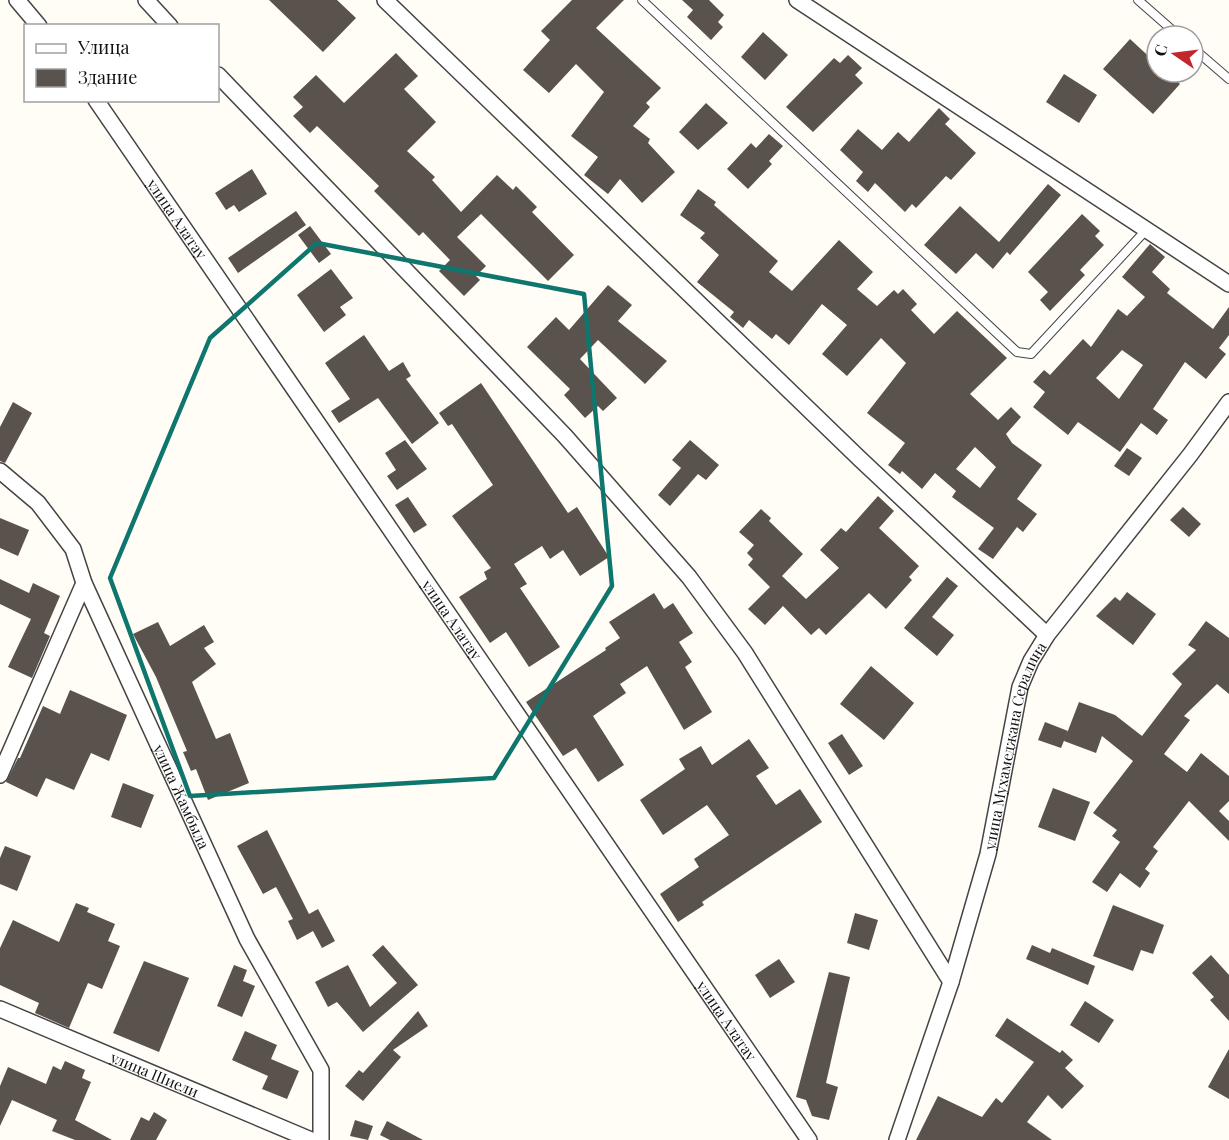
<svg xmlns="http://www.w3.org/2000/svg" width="1229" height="1140" font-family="'Playfair Display',serif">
  <rect width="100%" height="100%" fill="#fffdf5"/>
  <!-- building -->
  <path fill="#5a524d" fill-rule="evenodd" d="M 269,0 L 337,0 L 356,18 L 323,52 Z
    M 572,0 L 624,0 L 596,28 L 661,88 L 646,103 L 650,107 L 633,126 L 650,139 L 648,143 L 675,172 L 642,203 L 620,179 L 608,194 L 584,175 L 598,157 L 571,136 L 604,92 L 576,64 L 549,93 L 523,70 L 550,40 L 541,31 Z
    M 682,0 L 709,0 L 724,15 L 718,22 L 723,27 L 711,40 L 687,17 L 693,10 Z
    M 763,32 L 788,55 L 765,80 L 741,57 Z
    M 1130,39 L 1157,64 L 1157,72 L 1166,72 L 1180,84 L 1153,114 L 1103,69 Z
    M 396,53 L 418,76 L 404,89 L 436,122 L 407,151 L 435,177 L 432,180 L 461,212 L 497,175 L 513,190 L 516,186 L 537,207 L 532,212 L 574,255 L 548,281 L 481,214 L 457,237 L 486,266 L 476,276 L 480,280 L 464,296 L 439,271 L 450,260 L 423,232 L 419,236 L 374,191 L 379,186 L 317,126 L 310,133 L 293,116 L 303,107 L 293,97 L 316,75 L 344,103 Z
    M 848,55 L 862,68 L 855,75 L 863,83 L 813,132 L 786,107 L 834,58 L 840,63 Z
    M 1064,74 L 1097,95 L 1079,123 L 1046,102 Z
    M 706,103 L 728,123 L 698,150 L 679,132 Z
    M 939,108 L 950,119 L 945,124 L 976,153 L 951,180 L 946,176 L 916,208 L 912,204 L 905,212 L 875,183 L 868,192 L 856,181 L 863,172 L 840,150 L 858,129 L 882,150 L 898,132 L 909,142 Z
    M 769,134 L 783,146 L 769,161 L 772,164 L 748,189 L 727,169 L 751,143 L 756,148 Z
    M 252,169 L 267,194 L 239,212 L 234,205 L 226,210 L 215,193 Z
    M 1048,184 L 1061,195 L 1010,255 L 1007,252 L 993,269 L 976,253 L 956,274 L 924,245 L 960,206 L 999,242 Z
    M 698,189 L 716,202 L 714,205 L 778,261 L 769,272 L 792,291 L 839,240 L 873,272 L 857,289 L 877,306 L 894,290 L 898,294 L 903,289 L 917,304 L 911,310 L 934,334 L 957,311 L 1007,358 L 970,394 L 998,420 L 1011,407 L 1021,417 L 1006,434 L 1012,443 L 1042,465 L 1017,499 L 1037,514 L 1023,532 L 1017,527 L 993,559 L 978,549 L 994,528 L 952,497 L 956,491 L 935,473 L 922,489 L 902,471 L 900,474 L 888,465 L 905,443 L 867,413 L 906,363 L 881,338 L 847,376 L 822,354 L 847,325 L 822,304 L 789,345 L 776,334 L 772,339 L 749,320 L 743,328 L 730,317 L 734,312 L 697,282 L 719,255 L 700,238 L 705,233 L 680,215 ZM 975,447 L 996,467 L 980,488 L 956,469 Z
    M 296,211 L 306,225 L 238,273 L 228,258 Z
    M 1082,214 L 1100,231 L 1095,236 L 1104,245 L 1080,270 L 1085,275 L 1050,311 L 1040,300 L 1048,292 L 1028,272 Z
    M 310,226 L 331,254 L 319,263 L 298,235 Z
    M 1150,244 L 1165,257 L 1152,272 L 1170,289 L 1167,293 L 1213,329 L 1229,307 L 1229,335 L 1219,348 L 1226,354 L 1206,379 L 1185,362 L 1153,409 L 1168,420 L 1157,435 L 1141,423 L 1120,452 L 1078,422 L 1068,435 L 1033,407 L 1045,392 L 1033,382 L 1044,370 L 1050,375 L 1083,339 L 1091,347 L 1118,309 L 1127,316 L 1145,297 L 1122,277 ZM 1122,350 L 1143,365 L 1119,399 L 1096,378 Z
    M 331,269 L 353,298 L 340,307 L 346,315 L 324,332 L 297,295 Z
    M 608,285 L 632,305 L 618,321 L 667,361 L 645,384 L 598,340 L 580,359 L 617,398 L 603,411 L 598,406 L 585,418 L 564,395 L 570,389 L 527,347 L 556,317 L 569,330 Z
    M 364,335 L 389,371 L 403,362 L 411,376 L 406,379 L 439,423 L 412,444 L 378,398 L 339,423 L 331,411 L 350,399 L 325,363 Z
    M 481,383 L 568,513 L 577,507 L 609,557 L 580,576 L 563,550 L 550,559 L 542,546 L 514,564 L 527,584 L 520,588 L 560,647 L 529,667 L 506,632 L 490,643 L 459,597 L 487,579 L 484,572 L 491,568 L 452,516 L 493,485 L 452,424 L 448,426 L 439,413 Z
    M 13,402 L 32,413 L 5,463 L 0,461 L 0,427 Z
    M 405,440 L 427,469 L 397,490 L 387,476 L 396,470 L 385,453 Z
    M 690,440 L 719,465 L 706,480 L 698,474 L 670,506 L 658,495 L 681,468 L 672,460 Z
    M 1127,448 L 1142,458 L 1129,476 L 1114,466 Z
    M 878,496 L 894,511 L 879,528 L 919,566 L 909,577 L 912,580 L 886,609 L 869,593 L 826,635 L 819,628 L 811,635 L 783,606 L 765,625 L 748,609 L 770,587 L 748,565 L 753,559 L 747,553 L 754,545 L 739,532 L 761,509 L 771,518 L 769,521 L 803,554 L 782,576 L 806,599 L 839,568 L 820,550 L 841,528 L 846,532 Z
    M 408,497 L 427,525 L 414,533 L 395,505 Z
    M 1183,507 L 1201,524 L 1189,537 L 1170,520 Z
    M 0,518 L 29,530 L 18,556 L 0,548 Z
    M 947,577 L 958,586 L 932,617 L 954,635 L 937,656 L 904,628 Z
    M 0,579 L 29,593 L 33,583 L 60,596 L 44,633 L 50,636 L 32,678 L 8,667 L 31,619 L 0,604 Z
    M 1127,592 L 1156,614 L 1133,645 L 1096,616 L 1115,597 L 1120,601 Z
    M 654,593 L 664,609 L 673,603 L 693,633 L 679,642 L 692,662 L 685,667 L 712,712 L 684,730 L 647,666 L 620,684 L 626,693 L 593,716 L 624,765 L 598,782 L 576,748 L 563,756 L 526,702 L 606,650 L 605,648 L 620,638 L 609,622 Z
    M 1206,621 L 1229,638 L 1229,694 L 1217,684 L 1184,716 L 1190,720 L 1164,754 L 1187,772 L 1201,753 L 1229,776 L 1229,801 L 1219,811 L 1229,821 L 1229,841 L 1189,801 L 1153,847 L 1158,851 L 1145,869 L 1150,873 L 1140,888 L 1120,873 L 1107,892 L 1092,882 L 1120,842 L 1112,836 L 1117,830 L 1093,813 L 1133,761 L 1102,736 L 1096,753 L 1064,741 L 1079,702 L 1115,715 L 1142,736 L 1182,684 L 1172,674 L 1196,650 L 1188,645 Z
    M 158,622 L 170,646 L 204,625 L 214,642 L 204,648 L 216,664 L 192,682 L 216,739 L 230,733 L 249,783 L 208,800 L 196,769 L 191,771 L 183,752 L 187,751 L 156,677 L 133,634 Z
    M 871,666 L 914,703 L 884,740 L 840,704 Z
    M 70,690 L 127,715 L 109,761 L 91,753 L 74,790 L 46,778 L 37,797 L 6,782 L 18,758 L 20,758 L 43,706 L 60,714 Z
    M 1045,722 L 1068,731 L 1061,748 L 1038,740 Z
    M 842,734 L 863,766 L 849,775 L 828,743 Z
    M 749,739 L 769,768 L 756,776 L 776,805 L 800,789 L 822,822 L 702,902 L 704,905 L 678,922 L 660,894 L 699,867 L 694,859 L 729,835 L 707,805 L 663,835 L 640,800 L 685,769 L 679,759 L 701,746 L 712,765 Z
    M 123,783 L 154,795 L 141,828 L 111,817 Z
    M 1053,788 L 1090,802 L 1075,841 L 1038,827 Z
    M 267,830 L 309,914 L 318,909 L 335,941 L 322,948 L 313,931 L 297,940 L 288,921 L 293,919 L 276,887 L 263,894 L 237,846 Z
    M 5,846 L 31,856 L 17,891 L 0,884 L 0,858 Z
    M 76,903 L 89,908 L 87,912 L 115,924 L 108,941 L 120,946 L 102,989 L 88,983 L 69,1028 L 35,1013 L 39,1003 L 0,985 L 0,948 L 13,920 L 59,942 Z
    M 1113,905 L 1164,925 L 1153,954 L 1141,950 L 1133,971 L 1093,956 Z
    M 855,913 L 878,920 L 869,950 L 847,943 Z
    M 383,945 L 418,985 L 363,1032 L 337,1002 L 328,1007 L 315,982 L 348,965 L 370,1007 L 397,983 L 372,955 Z
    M 1032,945 L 1050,953 L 1052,948 L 1095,966 L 1088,985 L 1026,959 Z
    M 1211,955 L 1229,975 L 1229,1021 L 1210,1000 L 1214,997 L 1192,973 Z
    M 779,959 L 795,982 L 770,998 L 755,975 Z
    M 144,961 L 189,978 L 159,1052 L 113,1033 Z
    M 234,965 L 247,970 L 243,981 L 255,986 L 242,1017 L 217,1006 Z
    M 829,972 L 850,977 L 826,1083 L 838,1087 L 829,1120 L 812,1116 L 806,1100 L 796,1097 Z
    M 1085,1001 L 1114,1020 L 1099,1043 L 1070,1025 Z
    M 418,1011 L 428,1026 L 393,1050 L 401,1057 L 363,1101 L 345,1086 L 359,1070 L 363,1073 Z
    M 1007,1018 L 1060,1053 L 1062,1050 L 1073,1060 L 1065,1068 L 1084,1086 L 1062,1109 L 1048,1095 L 1027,1122 L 1052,1140 L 916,1140 L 938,1096 L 982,1117 L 996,1098 L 1002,1103 L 1034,1062 L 995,1036 Z
    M 245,1031 L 277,1045 L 271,1059 L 299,1071 L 287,1099 L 262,1089 L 268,1076 L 232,1060 Z
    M 1229,1049 L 1229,1099 L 1208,1087 Z
    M 65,1061 L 85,1070 L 82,1078 L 91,1082 L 75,1120 L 112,1140 L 75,1140 L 52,1131 L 57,1120 L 12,1100 L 0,1126 L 0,1086 L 8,1067 L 46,1084 L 53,1066 L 61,1070 Z
    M 154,1112 L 167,1120 L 156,1140 L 130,1140 L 141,1117 L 149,1121 Z
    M 355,1120 L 373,1126 L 368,1140 L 350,1136 Z
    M 387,1121 L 423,1140 L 390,1140 L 380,1135 Z"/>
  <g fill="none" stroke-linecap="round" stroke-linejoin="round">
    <!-- service casing -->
    <g stroke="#444" stroke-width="10">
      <path id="service" d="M 642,0 L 1017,352 L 1031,354 L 1148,228
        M 1138,0 L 1179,36
        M 1193,48 L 1229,79"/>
    </g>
    <!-- minor casing -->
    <g stroke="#444" stroke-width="18">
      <g id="minor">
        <path d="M 17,0 L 39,26"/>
        <path d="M 146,0 L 170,26"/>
        <path d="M 385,0 L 860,459 L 1047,635"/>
        <path d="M 797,0 L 1229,284"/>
        <path d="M 218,75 L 565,436 L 689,577 L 745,653 L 951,982"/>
        <path id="s1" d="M 96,100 L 809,1140"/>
        <path id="s2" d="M 0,471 L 38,503 L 73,549 L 84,583 L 247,939 L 321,1070 L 321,1140"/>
        <path d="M 0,775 L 84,583"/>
        <path id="s3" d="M 0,1009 L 311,1140"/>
        <path id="s4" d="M 897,1140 L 951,982 L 988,854 L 1020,687 L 1031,661 L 1047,635 L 1190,455 L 1229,402"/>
      </g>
    </g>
    <!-- service -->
    <use href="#service" stroke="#fff" stroke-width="8"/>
    <!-- minor -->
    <use href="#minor" stroke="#fff" stroke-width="15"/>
  </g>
  <!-- marked area -->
  <path fill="none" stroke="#0f766e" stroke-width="4.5" stroke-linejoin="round" d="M 317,243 L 584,294 L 612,586 L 494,778 L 190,796 L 110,578 L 210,338 Z"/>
  <g text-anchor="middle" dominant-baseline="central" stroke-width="6" stroke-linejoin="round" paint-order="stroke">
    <!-- street labels -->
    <g font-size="15" fill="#111" stroke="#fff">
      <text stroke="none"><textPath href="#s1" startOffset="144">улица Алатау</textPath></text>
      <text stroke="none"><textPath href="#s1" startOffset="630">улица Алатау</textPath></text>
      <text stroke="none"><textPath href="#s4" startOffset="412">улица Мухамеджана Сералина</textPath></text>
      <text stroke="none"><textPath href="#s2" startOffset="378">улица Жамбыла</textPath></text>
      <text stroke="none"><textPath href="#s1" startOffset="1116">улица Алатау</textPath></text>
      <text stroke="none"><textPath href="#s3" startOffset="168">улица Шиели</textPath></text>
    </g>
  </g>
  <!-- legend -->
  <rect x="24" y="24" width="195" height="78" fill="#ffffff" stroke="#a0a0a0" stroke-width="1.5"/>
  <rect x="36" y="44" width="30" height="9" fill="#ffffff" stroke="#a0a0a0" stroke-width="1.5"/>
  <text x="78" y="54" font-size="18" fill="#111111">Улица</text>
  <rect x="36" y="69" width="30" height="18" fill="#5a524d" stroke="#a0a0a0" stroke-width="1.5"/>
  <text x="78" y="84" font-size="18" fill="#111111">Здание</text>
  <!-- north arrow -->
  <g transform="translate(1175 54) rotate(284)"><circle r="28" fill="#ffffff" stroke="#a0a0a0" stroke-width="1.5"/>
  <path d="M0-4.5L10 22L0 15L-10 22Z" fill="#c4262e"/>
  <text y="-9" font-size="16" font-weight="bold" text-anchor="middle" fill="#111111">С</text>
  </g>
</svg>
